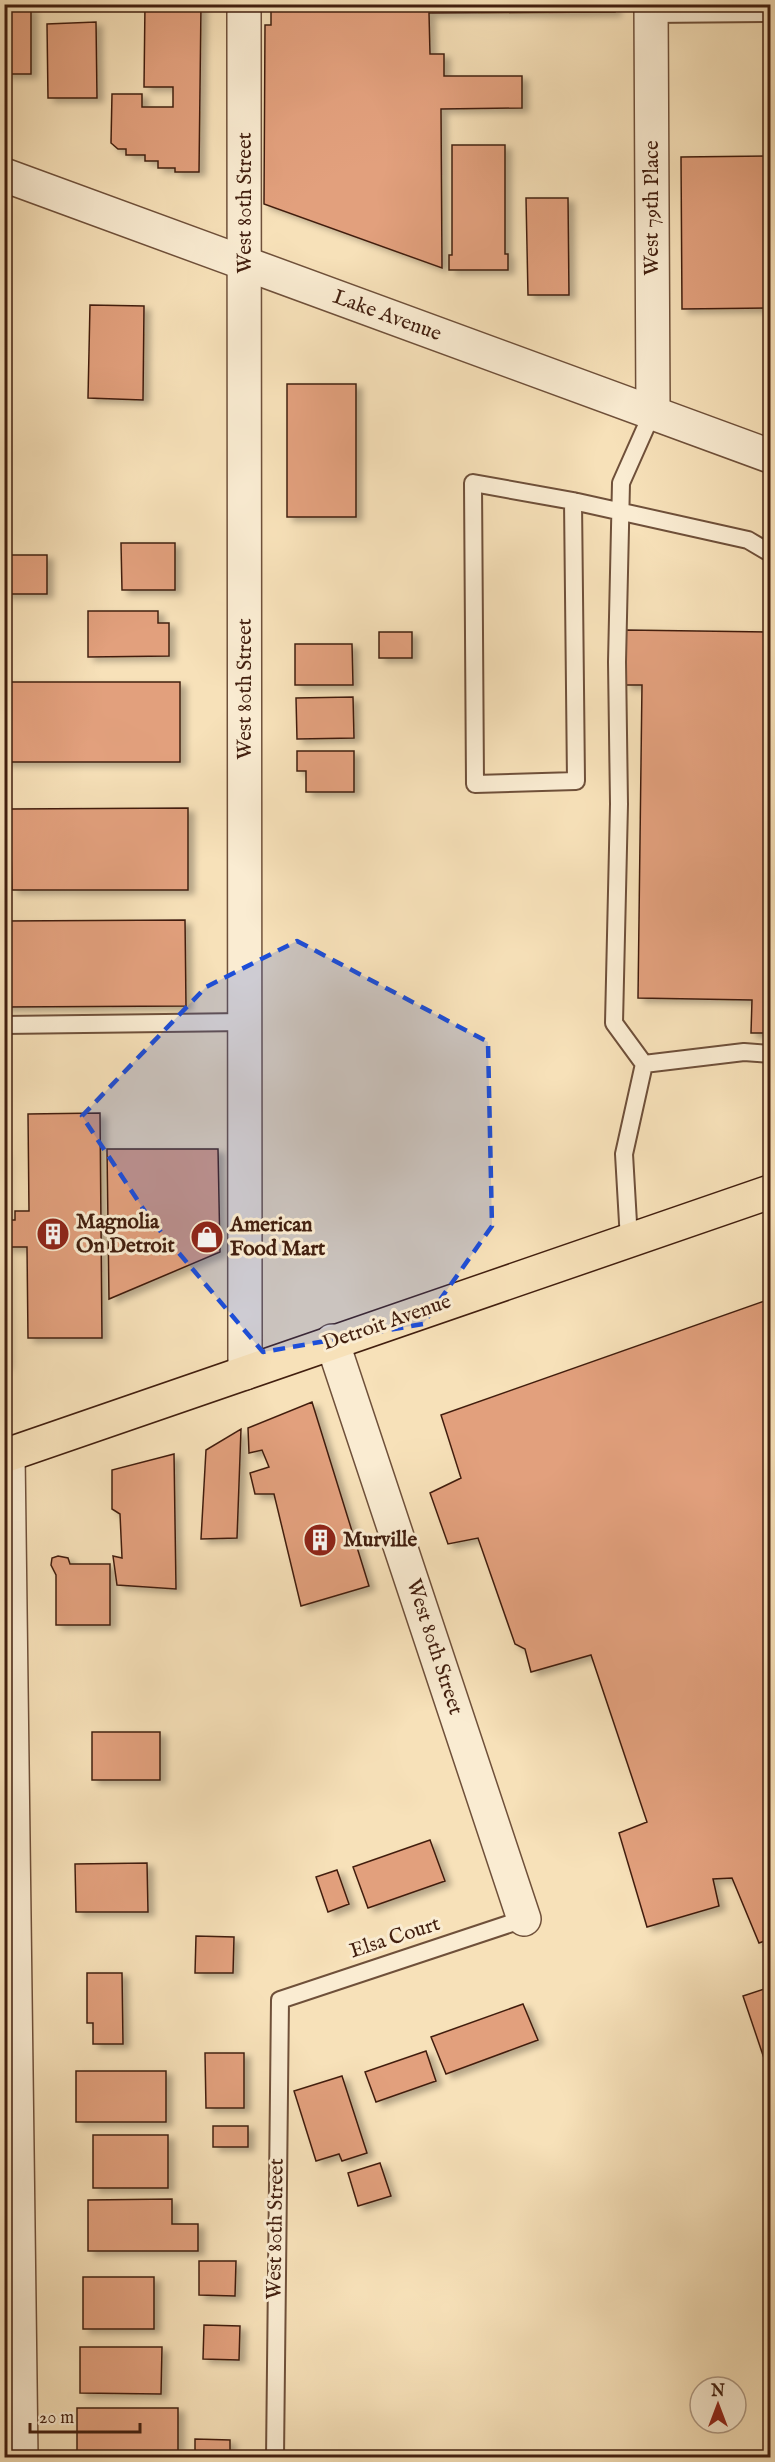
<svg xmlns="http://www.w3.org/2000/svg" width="775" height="2462" font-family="'IM FELL English',serif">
  <defs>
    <filter id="shadow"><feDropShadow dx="6" dy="4" stdDeviation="3" flood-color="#0004"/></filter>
  </defs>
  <rect width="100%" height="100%" fill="#f7e1b9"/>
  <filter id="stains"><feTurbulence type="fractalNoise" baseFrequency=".00333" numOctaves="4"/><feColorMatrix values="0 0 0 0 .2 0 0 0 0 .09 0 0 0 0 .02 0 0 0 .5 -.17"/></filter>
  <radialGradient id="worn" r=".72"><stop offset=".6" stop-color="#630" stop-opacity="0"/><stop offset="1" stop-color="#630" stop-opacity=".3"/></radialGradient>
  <!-- building -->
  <path fill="#e2a07d" stroke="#421f0f" stroke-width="1.5" filter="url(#shadow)" d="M 145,4 L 201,4 L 199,172 L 175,172 L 175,168 L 158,168 L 158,161 L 145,161 L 145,155 L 126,155 L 126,149 L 118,149 L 111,143 L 112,94 L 142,94 L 142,107 L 173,107 L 173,87 L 144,87 Z
    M 271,4 L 615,4 L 615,12 L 429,13 L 430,54 L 444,54 L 444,76 L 522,76 L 522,108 L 441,109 L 442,268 L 264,204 L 265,25 L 271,25 Z
    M 4,7 L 31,7 L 31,74 L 4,74 Z
    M 96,22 L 97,98 L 48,98 L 47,24 Z
    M 452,145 L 505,145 L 505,254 L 508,254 L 508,270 L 449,270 L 449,255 L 452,255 Z
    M 770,156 L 770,308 L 682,309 L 681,157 Z
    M 526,198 L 568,198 L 569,295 L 528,295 Z
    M 90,305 L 144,306 L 143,400 L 88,398 Z
    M 287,384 L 356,384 L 356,517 L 287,517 Z
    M 121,543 L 175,543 L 175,590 L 122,590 Z
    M 4,555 L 47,555 L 47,594 L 4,594 Z
    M 88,611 L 158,611 L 158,623 L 169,623 L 169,656 L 88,657 Z
    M 626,630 L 770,632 L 770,1033 L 751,1033 L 752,1000 L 638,998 L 642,685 L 625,685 Z
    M 379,632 L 412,632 L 412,658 L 379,658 Z
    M 295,644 L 352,644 L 353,685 L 295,685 Z
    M 4,682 L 180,682 L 180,762 L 4,762 Z
    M 353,697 L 354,738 L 297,739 L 296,698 Z
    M 297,751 L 354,751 L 354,792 L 306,792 L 306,771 L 297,771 Z
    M 188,808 L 188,890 L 12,890 L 10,809 Z
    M 185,920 L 186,1006 L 4,1007 L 4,921 Z
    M 100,1113 L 102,1338 L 28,1338 L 27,1247 L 5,1247 L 6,1365 L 4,1365 L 4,1151 L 5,1220 L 15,1220 L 15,1211 L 29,1211 L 28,1114 Z
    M 107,1149 L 218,1149 L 220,1252 L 109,1299 Z
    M 770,1299 L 770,1939 L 759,1943 L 732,1878 L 713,1879 L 719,1906 L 647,1927 L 619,1833 L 647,1822 L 591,1655 L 531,1672 L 525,1649 L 515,1644 L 478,1538 L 448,1544 L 430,1493 L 461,1478 L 441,1415 Z
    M 312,1402 L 369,1586 L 301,1606 L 274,1494 L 255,1494 L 250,1473 L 269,1467 L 262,1450 L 249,1453 L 248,1428 Z
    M 241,1429 L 237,1538 L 201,1539 L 206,1450 Z
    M 174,1454 L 176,1589 L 117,1585 L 113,1556 L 122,1558 L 120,1514 L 112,1509 L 112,1470 Z
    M 58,1556 L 68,1558 L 70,1564 L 110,1564 L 110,1625 L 56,1625 L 56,1575 L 51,1565 L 52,1558 Z
    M 92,1732 L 160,1732 L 160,1780 L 92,1780 Z
    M 430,1840 L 445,1881 L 368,1908 L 353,1867 Z
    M 147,1863 L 148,1912 L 76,1912 L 75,1864 Z
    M 337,1870 L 349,1904 L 328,1912 L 316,1877 Z
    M 196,1936 L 234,1937 L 233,1973 L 195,1973 Z
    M 87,1973 L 122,1973 L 123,2044 L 93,2044 L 93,2023 L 87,2023 Z
    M 770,1987 L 770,2076 L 743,1996 Z
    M 523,2004 L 538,2040 L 446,2074 L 431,2037 Z
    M 426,2051 L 436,2081 L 376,2102 L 365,2072 Z
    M 205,2053 L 244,2053 L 244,2108 L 206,2108 Z
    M 76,2071 L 166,2071 L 166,2122 L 76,2122 Z
    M 342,2076 L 367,2153 L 342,2161 L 339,2154 L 316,2161 L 294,2091 Z
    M 213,2126 L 248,2126 L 248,2147 L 213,2147 Z
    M 93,2135 L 168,2135 L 168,2188 L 93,2188 Z
    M 380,2163 L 391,2196 L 358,2206 L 348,2173 Z
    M 172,2199 L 172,2224 L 198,2224 L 198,2251 L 88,2251 L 88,2200 Z
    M 199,2261 L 236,2261 L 235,2296 L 199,2295 Z
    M 83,2277 L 154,2277 L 154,2329 L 83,2329 Z
    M 204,2325 L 240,2326 L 239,2360 L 203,2359 Z
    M 80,2347 L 162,2347 L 161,2394 L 80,2393 Z
    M 77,2408 L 178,2408 L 178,2454 L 77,2454 Z
    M 195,2439 L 230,2440 L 230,2458 L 195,2458 Z"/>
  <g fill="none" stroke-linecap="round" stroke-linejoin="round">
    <!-- service casing -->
    <g stroke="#6f503a" stroke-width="20">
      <path id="service" d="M 651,14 L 770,13
        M 573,501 L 576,781 L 475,784 L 473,483 L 573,501 L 748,540 L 770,553
        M 4,1025 L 245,1022
        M 644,1064 L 744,1052 L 770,1054
        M 629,1240 L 624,1154 L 644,1064 L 614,1023 L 619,804 L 617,662 L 621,483 L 653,411
        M 275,2458 L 280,2000 L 524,1919"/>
    </g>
    <!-- minor casing -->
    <g stroke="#6f503a" stroke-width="36">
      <path id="minor" d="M 244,4 L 245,1373
        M 651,4 L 653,411
        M 332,1341 L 524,1919
        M 8,1454 L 21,2458"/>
    </g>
    <!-- tertiary casing -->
    <g stroke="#6f503a" stroke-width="36">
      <path id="tertiary" d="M 4,175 L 770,456"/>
    </g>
    <!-- primary casing -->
    <g stroke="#421f0f" stroke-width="36">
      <path id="primary" d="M 4,1456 L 770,1192"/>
    </g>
    <!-- service -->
    <use href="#service" stroke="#faecd2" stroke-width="16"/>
    <!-- minor -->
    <use href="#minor" stroke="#faecd2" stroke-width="33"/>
    <!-- tertiary -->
    <use href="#tertiary" stroke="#faecd2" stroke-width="33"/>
    <!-- primary -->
    <use href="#primary" stroke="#f7e1b9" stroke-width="33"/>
  </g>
  <!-- marked area -->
  <path fill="#1d4ed8" fill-opacity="0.2" stroke="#1d4ed8" stroke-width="4.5" stroke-dasharray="12 8" stroke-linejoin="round" d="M 297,941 L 488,1042 L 492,1226 L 423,1324 L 263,1352 L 150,1219 L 82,1116 L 206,987 Z"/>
  <!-- icons -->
  <defs>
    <g id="building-disc" transform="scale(1.725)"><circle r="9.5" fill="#8f2418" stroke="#faecd2"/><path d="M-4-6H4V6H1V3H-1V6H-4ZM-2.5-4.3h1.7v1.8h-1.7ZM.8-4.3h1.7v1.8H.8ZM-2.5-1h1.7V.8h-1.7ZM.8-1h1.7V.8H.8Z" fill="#fff"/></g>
    <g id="shop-disc" transform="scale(1.725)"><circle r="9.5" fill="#8f2418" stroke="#faecd2"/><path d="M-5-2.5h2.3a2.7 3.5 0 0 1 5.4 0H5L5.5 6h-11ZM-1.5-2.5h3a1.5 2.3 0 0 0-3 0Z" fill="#fff"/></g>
  </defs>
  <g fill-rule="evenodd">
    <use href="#building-disc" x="53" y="1234"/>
    <use href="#shop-disc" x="207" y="1237"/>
    <use href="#building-disc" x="320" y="1540"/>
  </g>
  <g text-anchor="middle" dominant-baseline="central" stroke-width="6" stroke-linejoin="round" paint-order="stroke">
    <!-- street labels -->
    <g font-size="21" fill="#421f0f" stroke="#faecd2">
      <text transform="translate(245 203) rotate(-90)">West 80th Street</text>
      <text transform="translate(652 208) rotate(-90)">West 79th Place</text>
      <text transform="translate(387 316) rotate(20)">Lake Avenue</text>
      <text transform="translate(245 689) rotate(-90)">West 80th Street</text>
      <text transform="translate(387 1323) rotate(-19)">Detroit Avenue</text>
      <text transform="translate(434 1647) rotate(72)">West 80th Street</text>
      <text transform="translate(395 1938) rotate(-18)">Elsa Court</text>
      <text transform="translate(276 2229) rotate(-89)">West 80th Street</text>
    </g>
    <!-- poi labels -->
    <g font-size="21" font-weight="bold" fill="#421f0f" stroke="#faecd2" text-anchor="start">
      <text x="76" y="1222">Magnolia<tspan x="76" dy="24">On Detroit</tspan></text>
      <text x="230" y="1225">American<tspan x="230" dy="24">Food Mart</tspan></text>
      <text x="343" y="1540">Murville</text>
    </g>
  </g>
  <!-- margin -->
  <rect width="775" height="2462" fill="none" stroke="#f7e1b9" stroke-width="24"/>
  <rect x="6" y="6" width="763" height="2450" fill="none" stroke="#421f0f" stroke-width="3"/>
  <rect x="12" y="12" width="751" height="2438" fill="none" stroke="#421f0f" stroke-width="1.5"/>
  <!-- north arrow -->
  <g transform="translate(718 2405)"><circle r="28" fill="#faecd2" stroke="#b09a84" stroke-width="1.5"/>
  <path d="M0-4.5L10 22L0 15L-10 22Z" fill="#8f2418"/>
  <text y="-9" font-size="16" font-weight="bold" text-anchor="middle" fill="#421f0f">N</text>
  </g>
  <!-- scale -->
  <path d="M30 2423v9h110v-9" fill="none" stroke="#421f0f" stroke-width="3"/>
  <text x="39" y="2423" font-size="18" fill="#421f0f" stroke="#faecd2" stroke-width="4.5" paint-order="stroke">20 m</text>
  <rect width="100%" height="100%" filter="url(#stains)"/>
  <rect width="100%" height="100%" fill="url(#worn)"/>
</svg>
